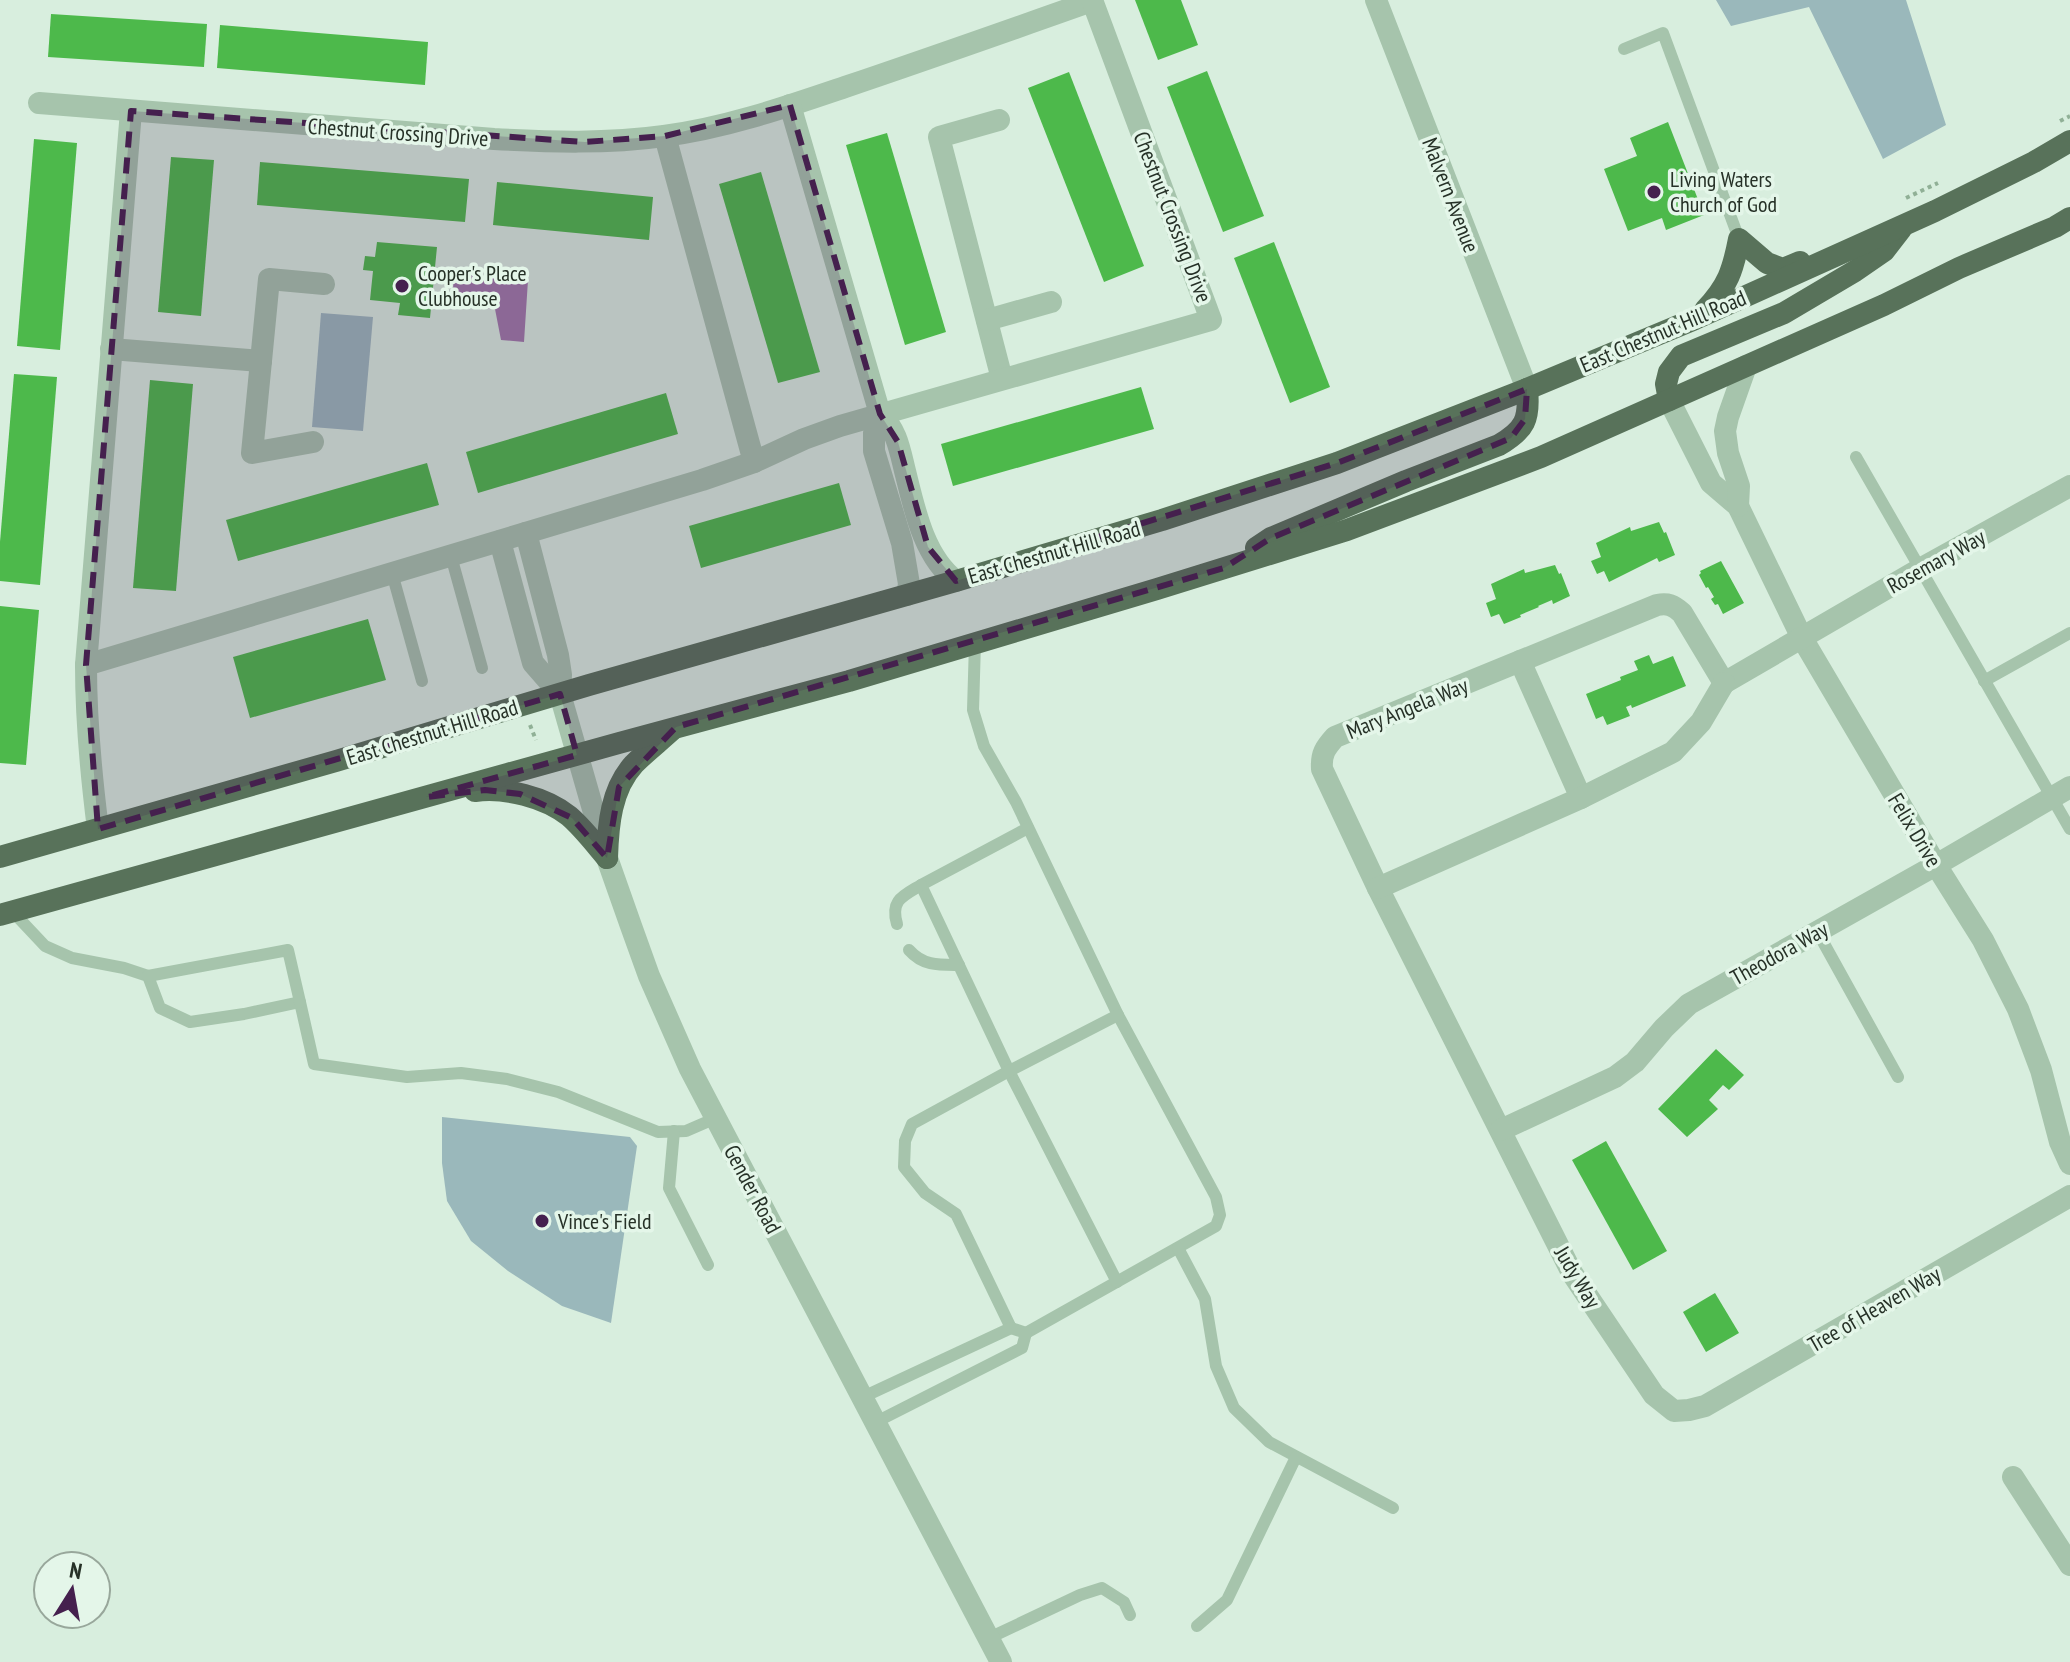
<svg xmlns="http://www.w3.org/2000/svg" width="2070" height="1662" font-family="'PT Sans Narrow',sans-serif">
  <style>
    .green { fill: #9ab8bb }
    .water { fill: #9e7ba8 }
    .building { fill: #4db94b }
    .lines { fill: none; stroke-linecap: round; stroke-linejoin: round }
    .path { stroke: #90b096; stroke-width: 4; stroke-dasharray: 4 4; stroke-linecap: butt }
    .service { stroke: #a6c4ac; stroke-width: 12 }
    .minor { stroke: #a6c4ac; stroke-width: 22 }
    .primary { stroke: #58725a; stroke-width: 22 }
    .marked { fill: #45204e; fill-opacity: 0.2; stroke: #45204e; stroke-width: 6; stroke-dasharray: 16 10; stroke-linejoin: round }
    .poi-dot { fill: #45204e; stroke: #e4f6e9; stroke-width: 3 }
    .labels { text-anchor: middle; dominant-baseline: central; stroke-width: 7; stroke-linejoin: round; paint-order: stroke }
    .street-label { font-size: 22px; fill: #263127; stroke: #e4f6e9 }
    .poi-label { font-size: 22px; fill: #263127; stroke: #e4f6e9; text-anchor: start }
  </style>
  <rect width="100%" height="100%" fill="#d8eede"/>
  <g class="green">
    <path d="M1716,0H1906L1946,125L1883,159L1809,7L1731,26Z"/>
    <path d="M321,313L373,317L363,431L312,427Z"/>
    <path d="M442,1117L630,1137L637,1146L611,1323L562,1306L508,1271L471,1241L447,1201L442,1163Z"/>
  </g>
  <path class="water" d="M454,274L528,280L524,342L501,340L495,309L452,306Z"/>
  <g class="building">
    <path d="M1135,0H1181L1198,45L1158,60Z"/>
    <path d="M51,14L207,24L204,67L48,57Z"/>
    <path d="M220,25L428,42L425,85L217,68Z"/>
    <path d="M1207,71L1264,216L1223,232L1167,87Z"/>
    <path d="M1069,72L1144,266L1104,282L1028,88Z"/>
    <path d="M1668,122L1704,215L1666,230L1662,218L1628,231L1604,169L1637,156L1630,138Z"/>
    <path d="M887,133L946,332L905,345L846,145Z"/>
    <path d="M34,139L77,143L60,350L17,346Z"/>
    <path d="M171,157L214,160L201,316L158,312Z"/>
    <path d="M260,162L469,179L465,222L257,205Z"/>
    <path d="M761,172L820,372L778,383L719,184Z"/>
    <path d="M497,182L653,197L649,240L493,225Z"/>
    <path d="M377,242L437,247L430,318L398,315L400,303L370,300L373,271L363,270L365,256L375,257Z"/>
    <path d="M1274,242L1330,387L1290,403L1234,258Z"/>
    <path d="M14,374L57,377L40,585L0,581V542Z"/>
    <path d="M150,380L193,384L176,591L133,588Z"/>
    <path d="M1141,387L1154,429L953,486L941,444Z"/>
    <path d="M666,393L678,434L478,493L466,452Z"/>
    <path d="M427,463L439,505L238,561L226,520Z"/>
    <path d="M839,483L851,525L701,568L689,526Z"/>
    <path d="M1659,522L1664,533L1666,532L1675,555L1659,562L1657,558L1609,582L1604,571L1597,574L1591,561L1601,557L1596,543L1630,527L1631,531Z"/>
    <path d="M1721,561L1744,603L1723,614L1718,604L1715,605L1711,599L1714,597L1708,587L1706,588L1699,575L1701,573L1700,571Z"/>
    <path d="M1555,565L1559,574L1561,573L1570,596L1553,604L1552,600L1538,606L1539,607L1520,615L1521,617L1504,624L1499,614L1491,617L1486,603L1496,599L1491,584L1524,569L1525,573Z"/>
    <path d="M0,606L39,610L26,765L0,763Z"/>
    <path d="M368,619L386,680L250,718L233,657Z"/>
    <path d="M1649,655L1653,664L1673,656L1686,686L1632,708L1631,705L1626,707L1630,716L1607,725L1603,716L1596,719L1586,694L1621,680L1620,677L1638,670L1634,661Z"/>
    <path d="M1716,1049L1744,1075L1729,1090L1723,1085L1709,1100L1718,1109L1687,1137L1658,1109Z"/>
    <path d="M1606,1141L1667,1251L1633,1270L1572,1160Z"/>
    <path d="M1715,1293L1739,1333L1706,1352L1683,1312Z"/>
  </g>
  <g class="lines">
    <g class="path">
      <path d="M2060,121L2070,116"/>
      <path d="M1906,198L1938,183"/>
      <path d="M530,725L536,740"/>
    </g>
    <g class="service">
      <path d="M1624,49L1663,33L1739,239"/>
      <path d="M1856,457L2070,829"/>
      <path d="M451,556L482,668"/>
      <path d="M392,573L422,681"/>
      <path d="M975,643L973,710L984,746L1016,802L1118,1015L1216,1197L1220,1215L1216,1226L1026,1333"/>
      <path d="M1984,681L2070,633"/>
      <path d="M1028,828L921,885L1009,1071L1117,1282"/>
      <path d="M13,912L45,946L72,958L124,968L148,976L160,1008L190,1022L244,1014L300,1002L314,1064L407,1077L461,1073L507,1079L558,1092L658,1132L686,1131L716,1118"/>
      <path d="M897,924C890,900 903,896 921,885"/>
      <path d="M1817,931L1898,1077"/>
      <path d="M909,950C923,966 939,965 959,965"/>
      <path d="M148,976L288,950L300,1002"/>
      <path d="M674,1131L669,1188L708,1265"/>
      <path d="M1178,1248L1205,1299L1216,1366L1234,1408L1269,1442L1393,1508"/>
      <path d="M1011,1328L956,1214L925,1193L904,1167L905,1141L912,1124L1009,1071L1118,1015"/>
      <path d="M863,1397L1011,1328L1026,1333L1022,1348L876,1422"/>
      <path d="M1197,1626L1227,1600L1296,1457"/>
      <path d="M989,1638L1080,1595L1102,1588L1124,1602L1130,1615"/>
    </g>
    <g class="minor">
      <path d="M1376,0L1527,389"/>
      <path d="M39,103L494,139C550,142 607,144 664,136C726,128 786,107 845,87C928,59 1010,30 1092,1"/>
      <path d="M790,105L880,414C898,431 900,452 906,475C915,512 925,558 956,581"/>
      <path d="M999,120L939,137L1002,379"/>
      <path d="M665,136L754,462"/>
      <path d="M987,320L1051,302"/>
      <path d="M111,349L261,361"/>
      <path d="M1669,400L1711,483L1738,506L1802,638L1936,865L1983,940L2018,1009L2041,1070L2060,1142L2070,1164"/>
      <path d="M880,414L874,433V451L902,543L909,584L907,595"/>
      <path d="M313,442L252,453L269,279L324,284"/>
      <path d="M1738,506L1739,486L1728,453L1725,431L1728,417L1746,366"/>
      <path d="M526,533L558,655L561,675L560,694L607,858L631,926L649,976L690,1069L1001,1662"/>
      <path d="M500,541L533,663L560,694"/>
      <path d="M1520,661L1581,798"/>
      <path d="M86,665L702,480L754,462L804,439L840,426L1211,320L1092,0"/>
      <path d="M1724,683L1682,613C1673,605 1668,603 1657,605L1335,737C1325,748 1321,754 1322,769L1378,888L1572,1273L1654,1395L1674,1411L1689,1410L1705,1406L2070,1196"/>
      <path d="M1724,683L1920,569L2070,486"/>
      <path d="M98,829C91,774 86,720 86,665L131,111"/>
      <path d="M1378,888L1581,798L1673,752L1701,722L1724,683"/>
      <path d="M1501,1130L1615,1077L1635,1062L1664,1028L1689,1004L1936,865L2070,787"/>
      <path d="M2013,1477L2070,1565"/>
    </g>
    <g class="primary">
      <path d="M1705,310C1728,286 1733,270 1739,239L1767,263L1783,269L1800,262"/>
      <path d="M1669,400L1666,384L1669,372L1681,356L1784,313L1855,271L1884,251L1901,229"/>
      <path d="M1256,548L1271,538L1406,481L1499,445C1525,430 1530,419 1527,389"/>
      <path d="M475,791C505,787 545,797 569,816C583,828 595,844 607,858"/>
      <path d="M0,857L336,761L589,685L956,581L1162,520L1337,463L1527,389L1695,319L1935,211L2034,162L2070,141"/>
      <path d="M607,858C608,825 611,789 634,764C646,752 660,741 672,730"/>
      <path d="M0,915L619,743L849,681L1157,589L1347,530L1541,457L1884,305L1959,268L2055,227L2070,218"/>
    </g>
  </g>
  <path class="marked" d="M790,105L880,414L898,442L928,547L956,581L1337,463L1527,389L1525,419L1511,438L1271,538L1224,568L676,727L619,787L607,858L572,818L520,794L485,790L426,797L577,755L560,694L98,829L86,665L131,111L585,142L665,136Z"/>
  <g class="poi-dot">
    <circle cx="1654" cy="192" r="8"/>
    <circle cx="402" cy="286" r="8"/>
    <circle cx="542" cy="1221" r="8"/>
  </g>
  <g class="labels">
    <g class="street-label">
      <text transform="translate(398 132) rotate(4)">Chestnut Crossing Drive</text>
      <text transform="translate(1451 195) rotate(69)">Malvern Avenue</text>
      <text transform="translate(1173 217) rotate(69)">Chestnut Crossing Drive</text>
      <text transform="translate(1663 331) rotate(-23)">East Chestnut Hill Road</text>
      <text transform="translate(1054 552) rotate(-16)">East Chestnut Hill Road</text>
      <text transform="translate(1936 561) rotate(-29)">Rosemary Way</text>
      <text transform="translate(1407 708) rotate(-22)">Mary Angela Way</text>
      <text transform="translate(432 732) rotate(-17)">East Chestnut Hill Road</text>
      <text transform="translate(1915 830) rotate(59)">Felix Drive</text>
      <text transform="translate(1779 953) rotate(-29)">Theodora Way</text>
      <text transform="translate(753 1189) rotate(62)">Gender Road</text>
      <text transform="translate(1578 1277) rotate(59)">Judy Way</text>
      <text transform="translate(1874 1309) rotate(-30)">Tree of Heaven Way</text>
    </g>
    <g class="poi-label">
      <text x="1670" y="179">Living Waters<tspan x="1670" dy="25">Church of God</tspan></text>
      <text x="418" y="273">Cooper's Place<tspan x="418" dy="25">Clubhouse</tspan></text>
      <text x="558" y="1221">Vince's Field</text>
    </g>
  </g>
  <g transform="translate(72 1590) rotate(11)"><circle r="38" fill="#e4f6e9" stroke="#98a79b" stroke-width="2"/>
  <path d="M0-6L14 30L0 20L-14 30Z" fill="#45204e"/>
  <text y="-12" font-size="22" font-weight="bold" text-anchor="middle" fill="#263127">N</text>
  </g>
</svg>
